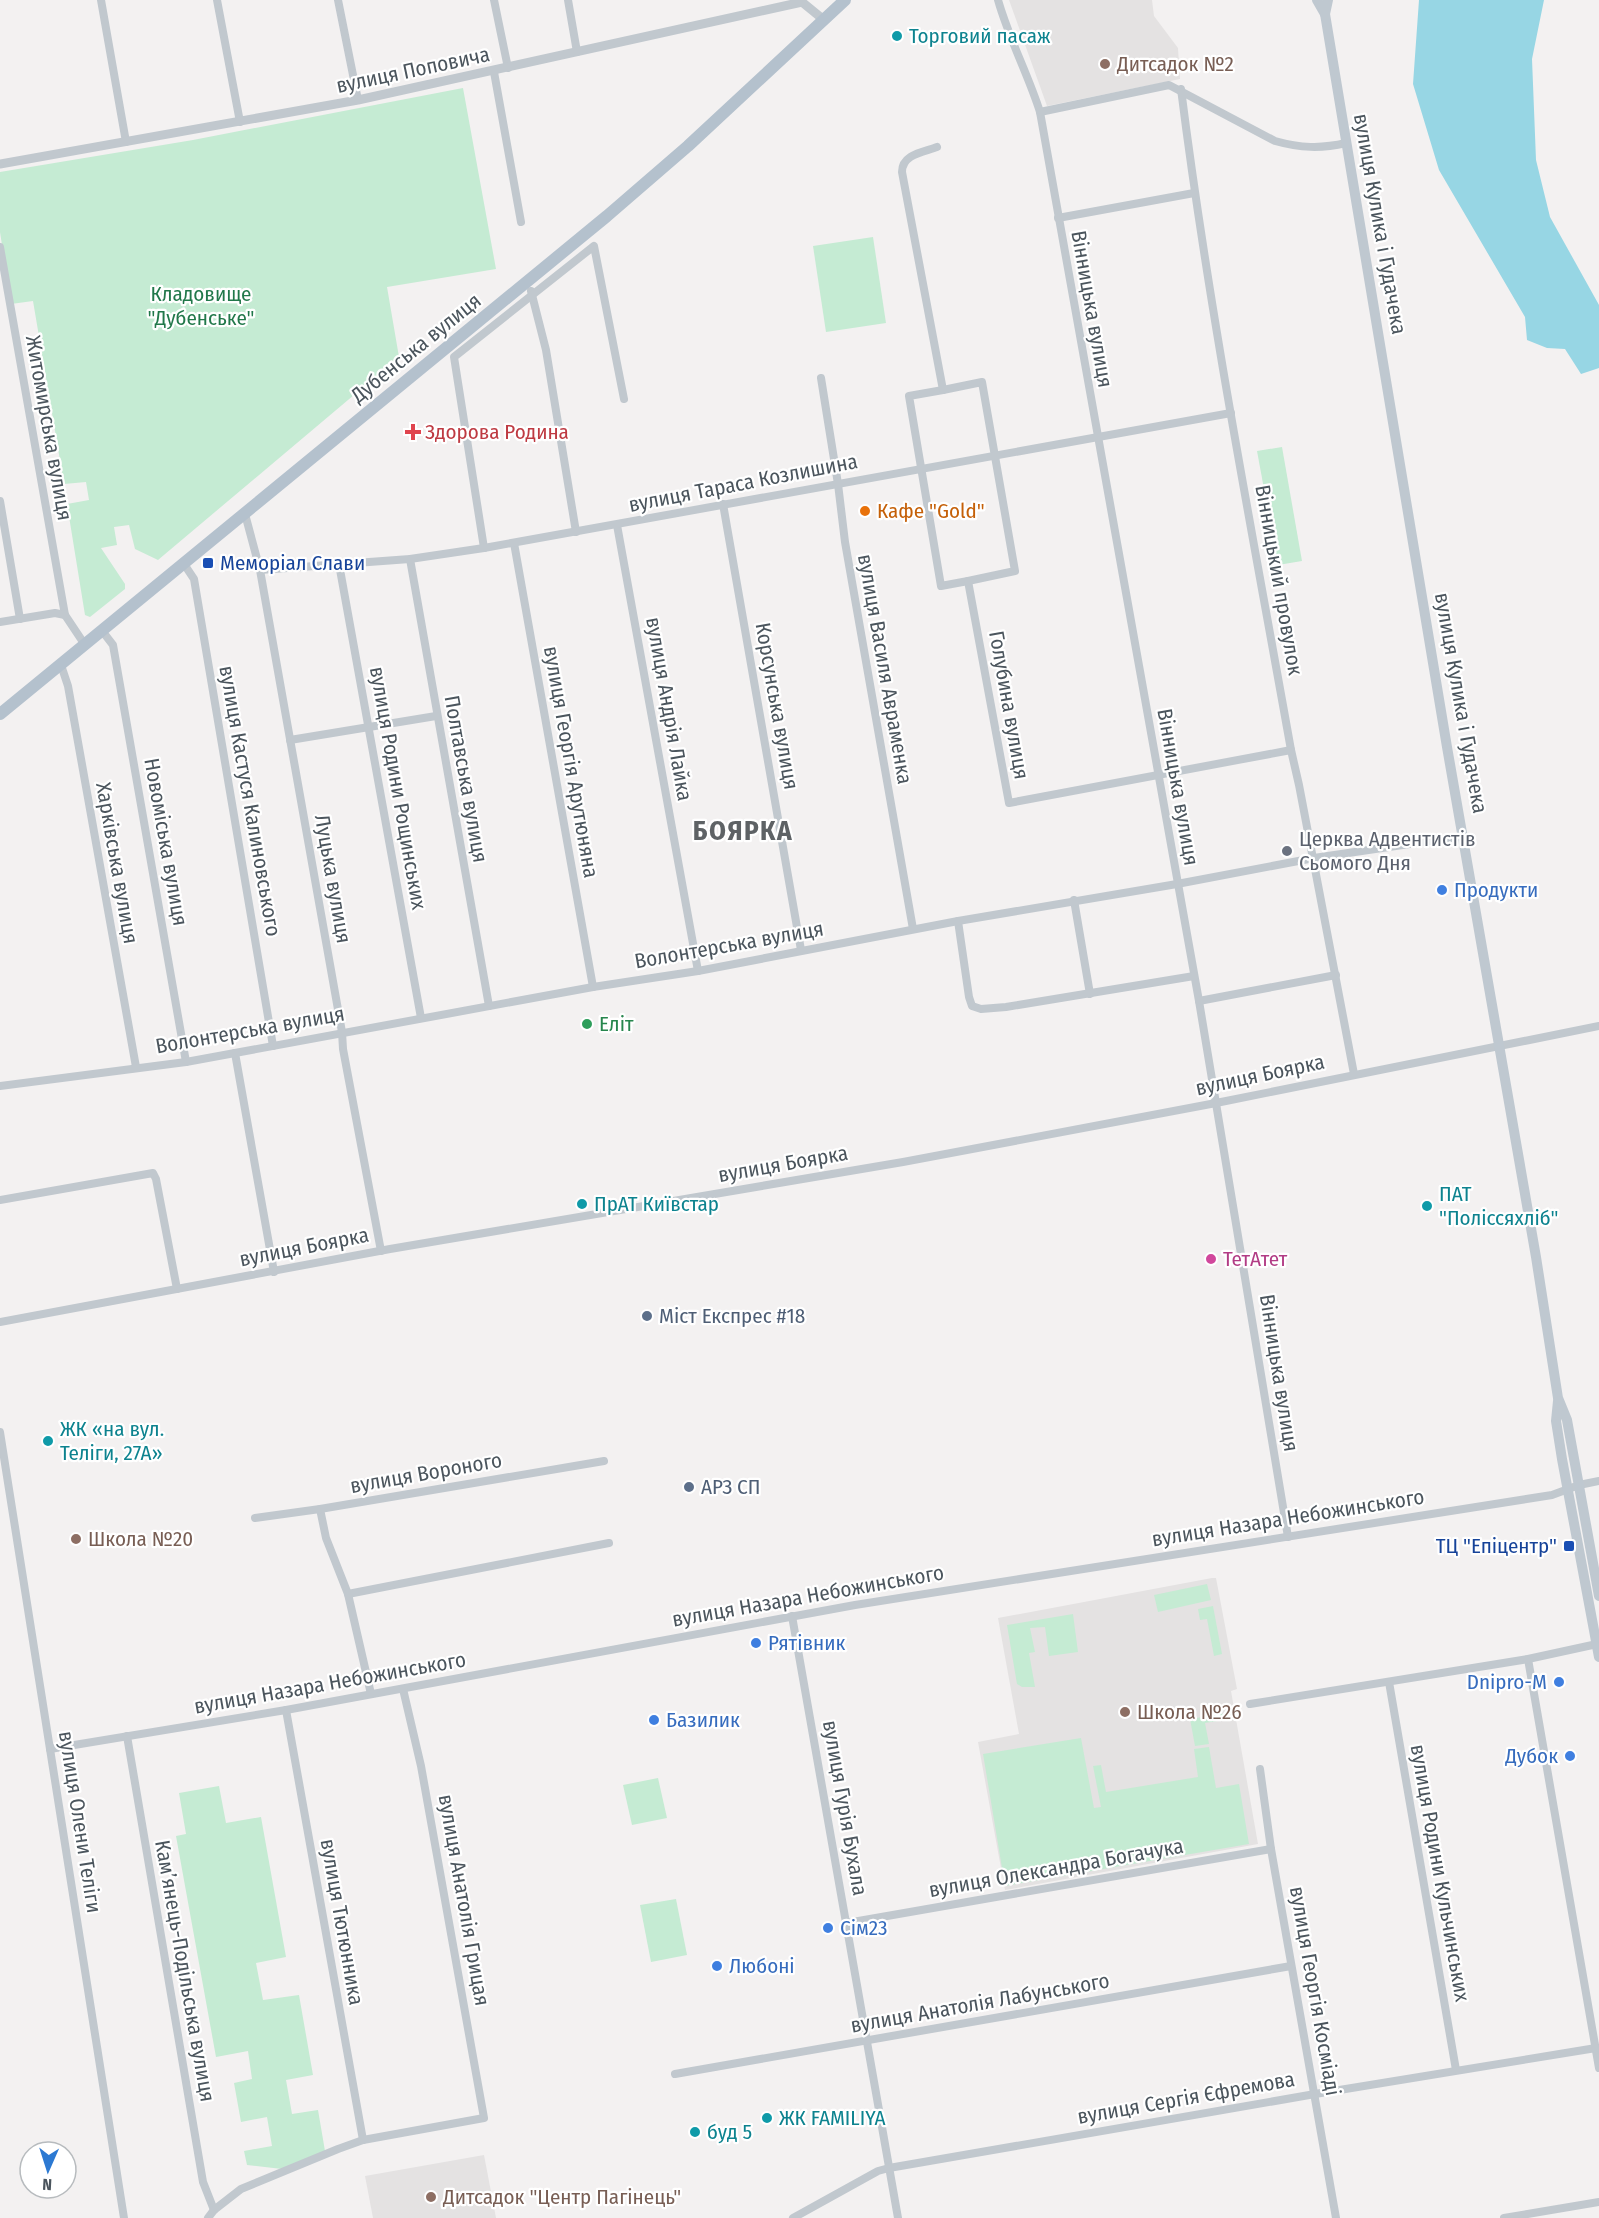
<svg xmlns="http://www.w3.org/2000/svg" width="1599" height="2218" font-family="'Fira Sans Condensed',sans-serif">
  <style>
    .education { fill: #e4e2e2 }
    .green { fill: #c5ebd3 }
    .water { fill: #97d6e4 }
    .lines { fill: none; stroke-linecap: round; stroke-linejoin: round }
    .minor { stroke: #c1c8ce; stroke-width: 8 }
    .tertiary { stroke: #c1c8ce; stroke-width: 9 }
    .secondary { stroke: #bfc8d0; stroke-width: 10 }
    .primary { stroke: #b4c1cd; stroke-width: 12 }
    .culture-dot { fill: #0f9aa8; stroke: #fff; stroke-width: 2 }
    .education-dot { fill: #8d6e63; stroke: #fff; stroke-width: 2 }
    .health-dot { fill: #e0444e; stroke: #fff; stroke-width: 2 }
    .food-dot { fill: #e8710a; stroke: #fff; stroke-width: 2 }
    .transit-dot { fill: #1a4fb4; stroke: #fff; stroke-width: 2 }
    .worship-dot { fill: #6b7280; stroke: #fff; stroke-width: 2 }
    .shop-dot { fill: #3f7fe0; stroke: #fff; stroke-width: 2 }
    .leisure-dot { fill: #2e9e5b; stroke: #fff; stroke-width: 2 }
    .hotel-dot { fill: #d1479c; stroke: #fff; stroke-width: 2 }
    .service-dot { fill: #5c6f8a; stroke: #fff; stroke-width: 2 }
    .labels { text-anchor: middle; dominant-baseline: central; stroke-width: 4.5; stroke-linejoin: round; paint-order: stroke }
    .culture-label { font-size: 21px; fill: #0d838f; stroke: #fff; text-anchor: start }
    .education-label { font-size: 21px; fill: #785e54; stroke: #fff; text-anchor: start }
    .street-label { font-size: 21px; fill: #4b555d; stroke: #fff }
    .park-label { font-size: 21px; fill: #21784a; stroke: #fff }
    .health-label { font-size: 21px; fill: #be3a42; stroke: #fff; text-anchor: start }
    .food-label { font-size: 21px; fill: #c56008; stroke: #fff; text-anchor: start }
    .transit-label { font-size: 21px; fill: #164399; stroke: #fff; text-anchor: start }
    .worship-label { font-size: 21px; fill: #5b616d; stroke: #fff; text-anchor: start }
    .shop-label { font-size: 21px; fill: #366cbe; stroke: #fff; text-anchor: start }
    .leisure-label { font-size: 21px; fill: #27864d; stroke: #fff; text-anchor: start }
    .hotel-label { font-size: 21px; fill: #b23c85; stroke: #fff; text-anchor: start }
    .service-label { font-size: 21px; fill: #4e5e75; stroke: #fff; text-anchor: start }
    .district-label { font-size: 27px; font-weight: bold; letter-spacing: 1.5px; fill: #5e6265; stroke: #fff }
  </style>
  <rect width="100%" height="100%" fill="#f3f1f1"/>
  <g class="education">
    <path d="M1009,0H1152L1154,16L1178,48L1180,79L1047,106Z"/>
    <path d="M1212,1578H1216L1237,1689L1231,1691L1258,1844L1005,1890L978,1742L1019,1734L998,1618Z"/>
    <path d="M484,2155L496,2218H373L365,2176Z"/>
  </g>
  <g class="green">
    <path d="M463,88L496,269L387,287L399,357L158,560L135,549L129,525L114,527L117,545L101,548L125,584V589L90,617L85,615L67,504L89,500L86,482L64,484L33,301L11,304L0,232V172L193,140Z"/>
    <path d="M873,237L886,323L826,332L813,246Z"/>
    <path d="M1282,447L1302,561L1278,565L1257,451Z"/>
    <path d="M1207,1584L1211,1600L1158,1612L1154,1595Z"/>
    <path d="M1213,1606L1222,1654L1214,1656L1207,1619L1200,1620L1198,1609Z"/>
    <path d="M1073,1614L1078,1652L1049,1656L1045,1627L1030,1628L1035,1652L1029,1653L1035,1687H1022L1017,1684L1007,1625Z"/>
    <path d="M1228,1713L1229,1719L1205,1723L1209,1744L1195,1746L1190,1719Z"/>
    <path d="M1081,1738L1094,1808L1101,1807L1093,1766L1101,1765L1106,1792L1198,1777L1194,1749L1209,1747L1216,1788L1239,1784L1249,1844L1005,1886L983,1754Z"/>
    <path d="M658,1778L667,1818L632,1825L623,1785Z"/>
    <path d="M219,1786L226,1823L261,1817L286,1957L256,1963L263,2000L299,1995L313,2075L286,2080L292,2114L318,2110L325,2151L282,2169L247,2165L244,2151L272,2146L267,2117L241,2122L234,2083L252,2079L248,2051L216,2057L176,1836L186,1834L179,1793Z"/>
    <path d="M676,1899L687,1955L651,1962L640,1905Z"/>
  </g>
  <path class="water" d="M1419,0H1544L1532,59L1536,160L1550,217L1599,305V368L1581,374L1565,349L1547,348L1527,340L1525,317L1439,170L1413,84Z"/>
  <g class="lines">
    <g class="minor">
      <path d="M101,0L126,142"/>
      <path d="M217,0L240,122"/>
      <path d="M338,0L358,100"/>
      <path d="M494,0L508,68"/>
      <path d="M568,0L577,52"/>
      <path d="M998,0C1009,39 1028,74 1040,112L1199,1001L1288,1537"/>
      <path d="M494,72L521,222"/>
      <path d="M1181,89C1209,311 1252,531 1291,750L1299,785L1354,1074"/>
      <path d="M1040,112L1169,85L1275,141C1300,148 1321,149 1346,143"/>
      <path d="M937,147C924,152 902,154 902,172L943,390L909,396L941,586L968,581L1009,803L1291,750"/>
      <path d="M1058,218L1194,193"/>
      <path d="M0,247L65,615"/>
      <path d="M531,291L546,350L576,532"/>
      <path d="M821,378L838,484L845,542L913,929"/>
      <path d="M943,390L982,382L1015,571L968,581"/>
      <path d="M0,501L20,619"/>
      <path d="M723,504L801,950"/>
      <path d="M245,514L260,570L342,1032L343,1049L381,1251"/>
      <path d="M617,525L698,971"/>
      <path d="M514,543L593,987"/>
      <path d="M484,548L454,357L594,246L624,399"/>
      <path d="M410,559L489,1006"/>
      <path d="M184,564L194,579L273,1046"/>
      <path d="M339,564L421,1018"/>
      <path d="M260,570L410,559L484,548L1231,413"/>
      <path d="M0,622L55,613L65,615L85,645"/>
      <path d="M103,632L113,645L186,1062"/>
      <path d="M61,665L68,686L136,1067"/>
      <path d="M290,740L436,716"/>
      <path d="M1074,900L1090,994"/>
      <path d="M958,921L969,997L972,1006L981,1009L1006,1007L1194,976"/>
      <path d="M1199,1001L1336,975"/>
      <path d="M235,1053L274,1272"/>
      <path d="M0,1086L186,1062L593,987L698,971L958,921L1177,884L1314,858L1464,836"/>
      <path d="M0,1200L153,1173L156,1179L177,1289"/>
      <path d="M0,1322L390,1249L903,1162L1216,1103L1599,1026"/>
      <path d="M0,1432L124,2218"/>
      <path d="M320,1509L326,1538L348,1594L371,1694"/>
      <path d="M255,1518L320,1509L604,1461"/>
      <path d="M348,1594L609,1543"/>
      <path d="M792,1616L898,2218"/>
      <path d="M1528,1659L1599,2068"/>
      <path d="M1389,1682L1456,2070"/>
      <path d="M1250,1704L1528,1659L1597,1644"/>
      <path d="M286,1710L363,2140"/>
      <path d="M127,1736L203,2182L214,2210"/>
      <path d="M50,1749L286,1710L855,1605L1552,1495L1579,1485L1599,1481"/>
      <path d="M1260,1769L1271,1849L1336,2218"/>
      <path d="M847,1923L1271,1849"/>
      <path d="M675,2074L1291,1966"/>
      <path d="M208,2218L214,2210L241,2189L338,2149L363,2140L484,2118L421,1766L403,1689"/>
      <path d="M793,2218L878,2171L889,2168L1315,2094L1596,2048"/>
      <path d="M1504,2218L1599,2202"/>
    </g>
    <path class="tertiary" d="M0,164L358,100L802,2L824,20"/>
    <g class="secondary">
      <path d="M1317,0L1325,14"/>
      <path d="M1328,0L1325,14L1447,747L1536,1257L1558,1398L1567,1420L1599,1596"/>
      <path d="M1558,1401L1556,1421L1562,1459L1599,1657"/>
    </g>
    <path class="primary" d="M0,714L607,216L688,146L845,0"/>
  </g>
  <g class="culture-dot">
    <circle cx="897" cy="36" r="6"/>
    <circle cx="582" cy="1204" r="6"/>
    <circle cx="1427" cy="1206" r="6"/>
    <circle cx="48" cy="1441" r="6"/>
    <circle cx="767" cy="2118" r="6"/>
    <circle cx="695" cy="2132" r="6"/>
  </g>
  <g class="education-dot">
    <circle cx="1105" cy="64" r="6"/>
    <circle cx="76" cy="1539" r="6"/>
    <circle cx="1125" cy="1712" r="6"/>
    <circle cx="431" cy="2197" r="6"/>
  </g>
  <path class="health-dot" d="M410 423h6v6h6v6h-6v6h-6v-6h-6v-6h6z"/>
  <circle class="food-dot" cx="865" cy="511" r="6"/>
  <g class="transit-dot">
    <rect x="202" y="557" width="12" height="12" rx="3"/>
    <rect x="1563" y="1540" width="12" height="12" rx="3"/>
  </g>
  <circle class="worship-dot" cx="1287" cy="851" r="6"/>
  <g class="shop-dot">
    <circle cx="1442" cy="890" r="6"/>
    <circle cx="756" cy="1643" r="6"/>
    <circle cx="1559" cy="1682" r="6"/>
    <circle cx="654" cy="1720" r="6"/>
    <circle cx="1570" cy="1756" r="6"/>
    <circle cx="828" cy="1928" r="6"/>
    <circle cx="717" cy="1966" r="6"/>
  </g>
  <circle class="leisure-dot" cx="587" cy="1024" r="6"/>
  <circle class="hotel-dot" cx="1211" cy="1259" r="6"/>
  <g class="service-dot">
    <circle cx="647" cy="1316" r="6"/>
    <circle cx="689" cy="1487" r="6"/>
  </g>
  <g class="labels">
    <g class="culture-label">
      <text x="909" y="36">Торговий пасаж</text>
      <text x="1439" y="1194">ПАТ<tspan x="1439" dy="24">"Поліссяхліб"</tspan></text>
      <text x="594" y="1204">ПрАТ Київстар</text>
      <text x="60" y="1429">ЖК «на вул.<tspan x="60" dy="24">Теліги, 27А»</tspan></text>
      <text x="779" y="2118">ЖК FAMILIYA</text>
      <text x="707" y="2132">буд 5</text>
    </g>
    <g class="education-label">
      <text x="1117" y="64">Дитсадок №2</text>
      <text x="88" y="1539">Школа №20</text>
      <text x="1137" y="1712">Школа №26</text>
      <text x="443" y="2197">Дитсадок "Центр Пагінець"</text>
    </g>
    <g class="street-label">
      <text transform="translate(413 70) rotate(-12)">вулиця Поповича</text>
      <text transform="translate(1380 224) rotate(80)">вулиця Кулика і Гудачека</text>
      <text transform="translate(1092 309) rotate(80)">Вінницька вулиця</text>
      <text transform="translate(416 348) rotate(-39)">Дубенська вулиця</text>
      <text transform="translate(49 428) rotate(80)">Житомирська вулиця</text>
      <text transform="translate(743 483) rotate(-11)">вулиця Тараса Козлишина</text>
      <text transform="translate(1279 580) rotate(80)">Вінницький провулок</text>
      <text transform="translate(885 669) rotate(80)">вулиця Василя Авраменка</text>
      <text transform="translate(1461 703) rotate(80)">вулиця Кулика і Гудачека</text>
      <text transform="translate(1009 705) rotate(80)">Голубина вулиця</text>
      <text transform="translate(777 706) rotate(80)">Корсунська вулиця</text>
      <text transform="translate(669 709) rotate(80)">вулиця Андрія Лайка</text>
      <text transform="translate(571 762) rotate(80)">вулиця Георгія Арутюняна</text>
      <text transform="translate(466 779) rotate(80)">Полтавська вулиця</text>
      <text transform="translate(1178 787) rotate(80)">Вінницька вулиця</text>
      <text transform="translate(398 788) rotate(80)">вулиця Родини Рощинських</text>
      <text transform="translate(250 801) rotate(80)">вулиця Кастуся Калиновського</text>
      <text transform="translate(166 842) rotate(80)">Новоміська вулиця</text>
      <text transform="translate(117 863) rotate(80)">Харківська вулиця</text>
      <text transform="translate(333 879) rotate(80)">Луцька вулиця</text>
      <text transform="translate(729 945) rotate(-10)">Волонтерська вулиця</text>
      <text transform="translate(250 1030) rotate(-10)">Волонтерська вулиця</text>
      <text transform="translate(1260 1075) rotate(-12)">вулиця Боярка</text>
      <text transform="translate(783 1164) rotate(-10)">вулиця Боярка</text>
      <text transform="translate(304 1247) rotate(-11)">вулиця Боярка</text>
      <text transform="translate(1279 1373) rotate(81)">Вінницька вулиця</text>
      <text transform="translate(426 1473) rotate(-10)">вулиця Вороного</text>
      <text transform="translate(1288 1518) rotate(-9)">вулиця Назара Небожинського</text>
      <text transform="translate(808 1596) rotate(-10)">вулиця Назара Небожинського</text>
      <text transform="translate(330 1683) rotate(-10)">вулиця Назара Небожинського</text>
      <text transform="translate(845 1808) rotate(80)">вулиця Гурія Бухала</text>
      <text transform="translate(80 1822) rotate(81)">вулиця Олени Теліги</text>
      <text transform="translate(1056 1868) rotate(-10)">вулиця Олександра Богачука</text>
      <text transform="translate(1440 1873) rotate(80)">вулиця Родини Кульчинських</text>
      <text transform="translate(464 1900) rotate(80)">вулиця Анатолія Грицая</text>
      <text transform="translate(342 1922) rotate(80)">вулиця Тютюнника</text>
      <text transform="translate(185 1971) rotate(80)">Камʼянець-Подільська вулиця</text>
      <text transform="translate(1315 1991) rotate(80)">вулиця Георгія Косміаді</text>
      <text transform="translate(980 2003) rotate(-10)">вулиця Анатолія Лабунського</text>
      <text transform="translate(1186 2098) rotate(-10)">вулиця Сергія Єфремова</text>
    </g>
    <g class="park-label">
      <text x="201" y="294">Кладовище<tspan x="201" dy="24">"Дубенське"</tspan></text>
    </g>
    <g class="health-label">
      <text x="425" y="432">Здорова Родина</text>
    </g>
    <g class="food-label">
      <text x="877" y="511">Кафе "Gold"</text>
    </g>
    <g class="transit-label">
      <text x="220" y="563">Меморіал Слави</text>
      <text x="1557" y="1546" text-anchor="end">ТЦ "Епіцентр"</text>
    </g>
    <g class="worship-label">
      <text x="1299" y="839">Церква Адвентистів<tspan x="1299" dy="24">Сьомого Дня</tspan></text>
    </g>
    <g class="shop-label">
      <text x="1454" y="890">Продукти</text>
      <text x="768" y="1643">Рятівник</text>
      <text x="1547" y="1682" text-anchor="end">Dnipro-M</text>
      <text x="666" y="1720">Базилик</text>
      <text x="1558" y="1756" text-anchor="end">Дубок</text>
      <text x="840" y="1928">Сім23</text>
      <text x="729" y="1966">Любоні</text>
    </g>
    <g class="leisure-label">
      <text x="599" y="1024">Еліт</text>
    </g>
    <g class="hotel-label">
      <text x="1223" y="1259">ТетАтет</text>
    </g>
    <g class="service-label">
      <text x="659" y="1316">Міст Експрес #18</text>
      <text x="701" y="1487">АРЗ СП</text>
    </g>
    <g class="district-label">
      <text x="743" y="831">БОЯРКА</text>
    </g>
  </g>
  <g transform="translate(48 2170) rotate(183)"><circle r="28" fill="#ffffff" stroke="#b7bbbe" stroke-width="1.5"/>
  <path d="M0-4.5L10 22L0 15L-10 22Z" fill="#2c79d2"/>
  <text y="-9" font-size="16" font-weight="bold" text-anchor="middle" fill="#4b555d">N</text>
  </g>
</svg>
